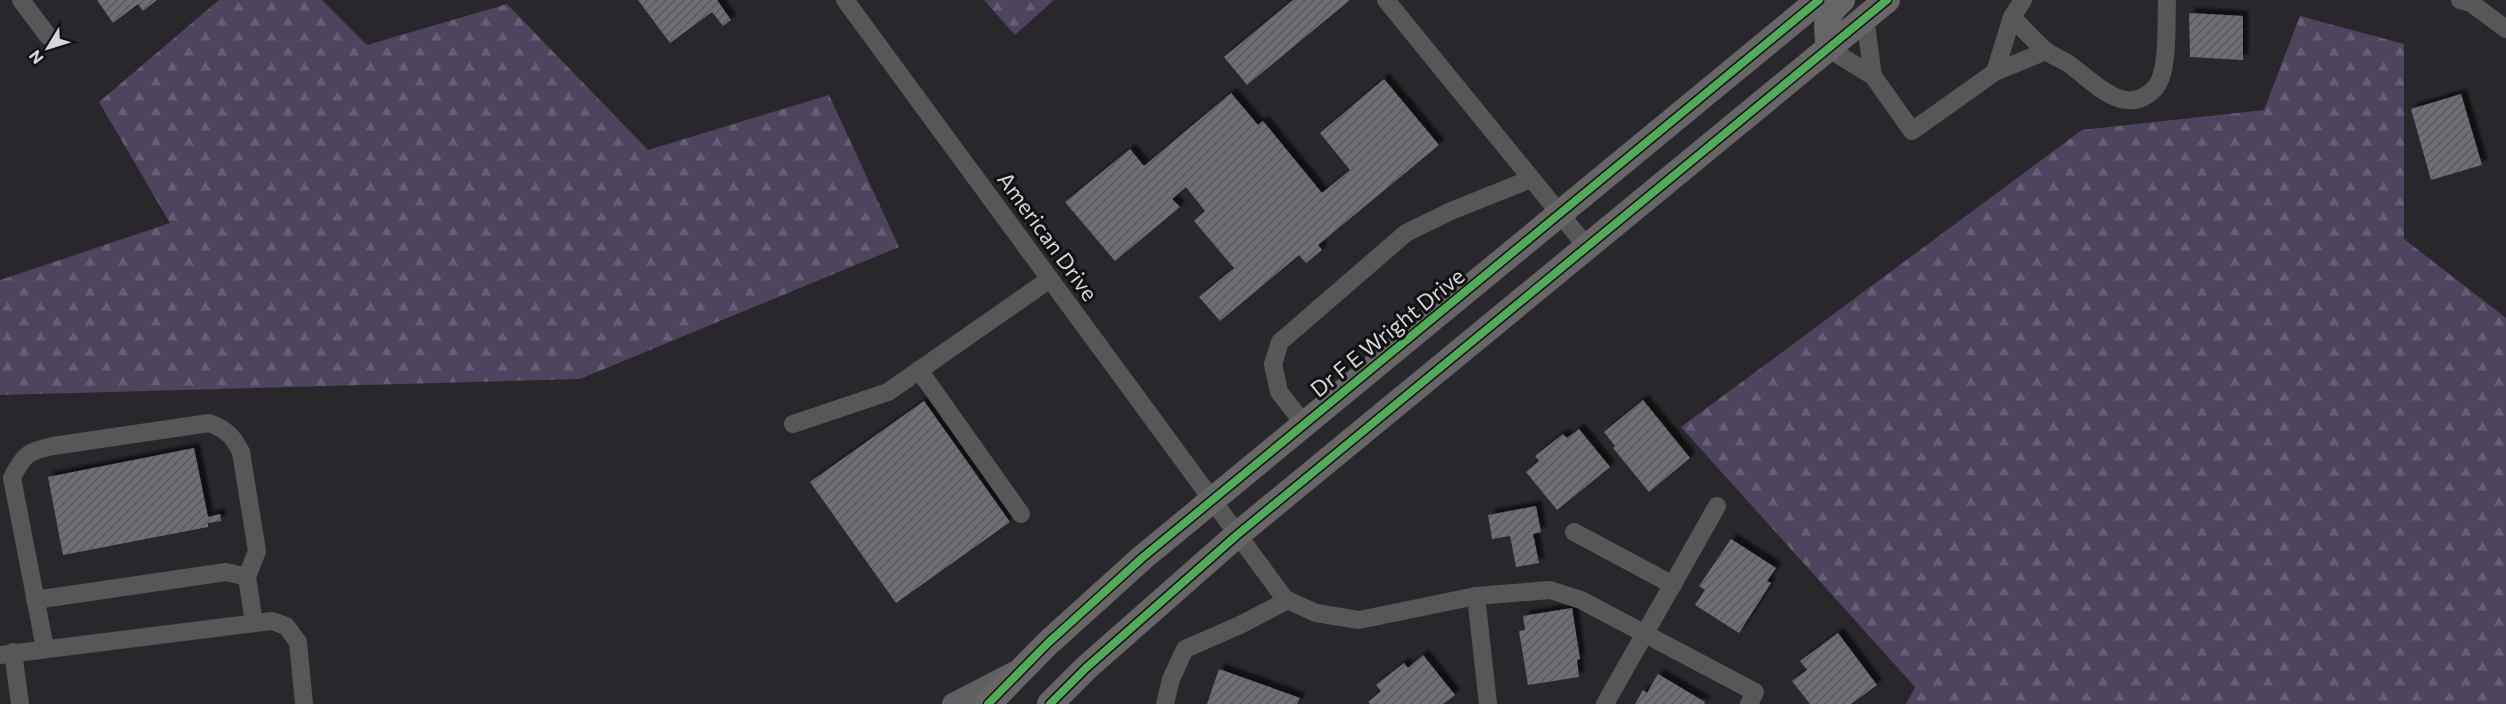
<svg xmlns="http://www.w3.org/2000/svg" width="2506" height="704" font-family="Commissioner,sans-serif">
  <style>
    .forest { fill: url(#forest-firs) }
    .building { fill: url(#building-hatch); filter: url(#shadow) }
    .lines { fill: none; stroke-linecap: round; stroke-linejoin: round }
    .minor { stroke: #575758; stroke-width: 18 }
    .major { stroke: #605f62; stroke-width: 22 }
    .highway { stroke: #666667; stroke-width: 26 }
    .cycleway-casing { stroke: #111012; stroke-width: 11 }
    .cycleway { stroke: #51ab58; stroke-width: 8 }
    .labels { text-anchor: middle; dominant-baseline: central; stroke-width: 6; stroke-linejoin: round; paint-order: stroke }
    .street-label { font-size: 22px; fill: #d8d6da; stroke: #111012 }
  </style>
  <defs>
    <pattern id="forest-firs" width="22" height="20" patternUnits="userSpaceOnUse" patternTransform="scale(1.5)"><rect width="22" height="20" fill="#4d445d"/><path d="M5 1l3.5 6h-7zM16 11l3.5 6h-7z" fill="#665e74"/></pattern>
    <pattern id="building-hatch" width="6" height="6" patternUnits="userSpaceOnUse" patternTransform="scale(1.5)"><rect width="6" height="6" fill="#706d75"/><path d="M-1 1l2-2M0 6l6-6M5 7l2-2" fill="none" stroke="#5b595e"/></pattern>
    <filter id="shadow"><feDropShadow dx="5.5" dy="-5.5" stdDeviation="1.5" flood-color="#0009"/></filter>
  </defs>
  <rect width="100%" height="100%" fill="#29272b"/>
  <g class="forest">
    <path d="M219,0H322L367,45L507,4L648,150L829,95L899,247L580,379L0,395V280L170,223L99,102Z"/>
    <path d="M984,0H1054L1015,35Z"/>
    <path d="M2300,16L2404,44V239L2506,318V704H1906L1915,687L1681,427L2082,130L2264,110Z"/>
  </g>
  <g class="building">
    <path d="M97,0H157L143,11L138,4L113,23Z"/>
    <path d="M638,0H717L731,20L723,26L712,12L670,43Z"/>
    <path d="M1293,0H1350L1247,85L1224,57Z"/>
    <path d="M2189,13L2243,16V60L2190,57Z"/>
    <path d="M1384,79L1439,145L1318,245L1322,250L1306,263L1299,255L1220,321L1199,297L1234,268L1194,221L1205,211L1186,187L1172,199L1180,207L1115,261L1065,202L1130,149L1144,166L1231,93L1258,125L1263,121L1322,193L1350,170L1320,133Z"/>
    <path d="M2461,94L2482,165L2431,180L2411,109Z"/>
    <path d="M1643,400L1690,458L1649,492L1613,448L1615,446L1604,432Z"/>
    <path d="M924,401L1010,522L896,603L810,482Z"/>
    <path d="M1579,429L1610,467L1557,510L1526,472L1539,461L1535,456L1563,434L1567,438Z"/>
    <path d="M194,448L208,517L220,514L221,521L208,523V527L63,555L48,477Z"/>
    <path d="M1536,506L1541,532L1533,534L1539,563L1516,567L1510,536L1492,539L1488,515Z"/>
    <path d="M1731,539L1776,568L1767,581L1771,583L1739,633L1695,605L1705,590L1699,586Z"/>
    <path d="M1572,608L1580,659L1577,660L1579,677L1528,685L1519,631L1525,630L1523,616Z"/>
    <path d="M1838,633L1877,685L1851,704H1810L1792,681L1807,670L1800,661Z"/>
    <path d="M1423,655L1455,695L1443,704H1370L1368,702L1381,691L1376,685L1404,663L1408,668Z"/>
    <path d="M1219,669L1300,698L1297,704H1207Z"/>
    <path d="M1658,674L1705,702L1704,704H1635L1643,690L1647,693Z"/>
  </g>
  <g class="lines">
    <g class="minor">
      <path d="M21,0L48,36"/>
      <path d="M845,0L1285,599L1316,613L1359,620L1476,596L1550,590L1581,600L1755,692L1749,704"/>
      <path d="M1386,0L1587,247"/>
      <path d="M2023,0L2012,17C2023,28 2033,40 2045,50C2052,56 2061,59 2069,64C2093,81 2126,121 2156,87C2169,70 2166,21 2167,0"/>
      <path d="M2460,0L2471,3L2506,29"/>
      <path d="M2012,17L1995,72L2046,51"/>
      <path d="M1865,18L1873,76"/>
      <path d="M1829,49L1873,76L1912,131L1995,72"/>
      <path d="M919,370L1021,514"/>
      <path d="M793,424L888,392L1050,279"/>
      <path d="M1304,424L1279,392L1273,364L1280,342L1406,233L1451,211L1531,179"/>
      <path d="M1574,532L1673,585"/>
      <path d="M1476,596L1488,704"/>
      <path d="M35,600L226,572L247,577"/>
      <path d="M45,648L12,478C23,455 28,451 53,446L209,423C226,429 233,436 241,452L257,551L247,577L254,623"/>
      <path d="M13,652L20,704"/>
      <path d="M0,655L272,621L286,626L298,642L304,704"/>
      <path d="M1165,704L1171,679L1185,649L1240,625L1288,600"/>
      <path d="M1605,704L1717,506"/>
    </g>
    <path class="major" d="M953,704L1013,673"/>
    <g class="highway">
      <path d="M1829,49C1827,26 1822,17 1842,0"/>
      <path d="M988,704L1048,643L1142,558L1819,0"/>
      <path d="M1050,704L1086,668L1237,535L1887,0"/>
    </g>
    <defs>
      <g id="cycleway">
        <path d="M988,704L1048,643L1142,558L1819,0"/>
        <path d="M1050,704L1086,668L1237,535L1887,0"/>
      </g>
    </defs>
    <use href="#cycleway" class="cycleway-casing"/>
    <use href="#cycleway" class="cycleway"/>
  </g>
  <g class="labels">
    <g class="street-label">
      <text transform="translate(1048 236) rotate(54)">American Drive</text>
      <text transform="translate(1387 332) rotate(-39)">Dr F E Wright Drive</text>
    </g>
  </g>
  <g transform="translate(48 48) rotate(232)" stroke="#111012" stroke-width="4.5" paint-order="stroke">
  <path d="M0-4.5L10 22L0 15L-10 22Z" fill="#d8d6da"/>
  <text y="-9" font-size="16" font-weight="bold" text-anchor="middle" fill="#d8d6da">N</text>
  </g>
</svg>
